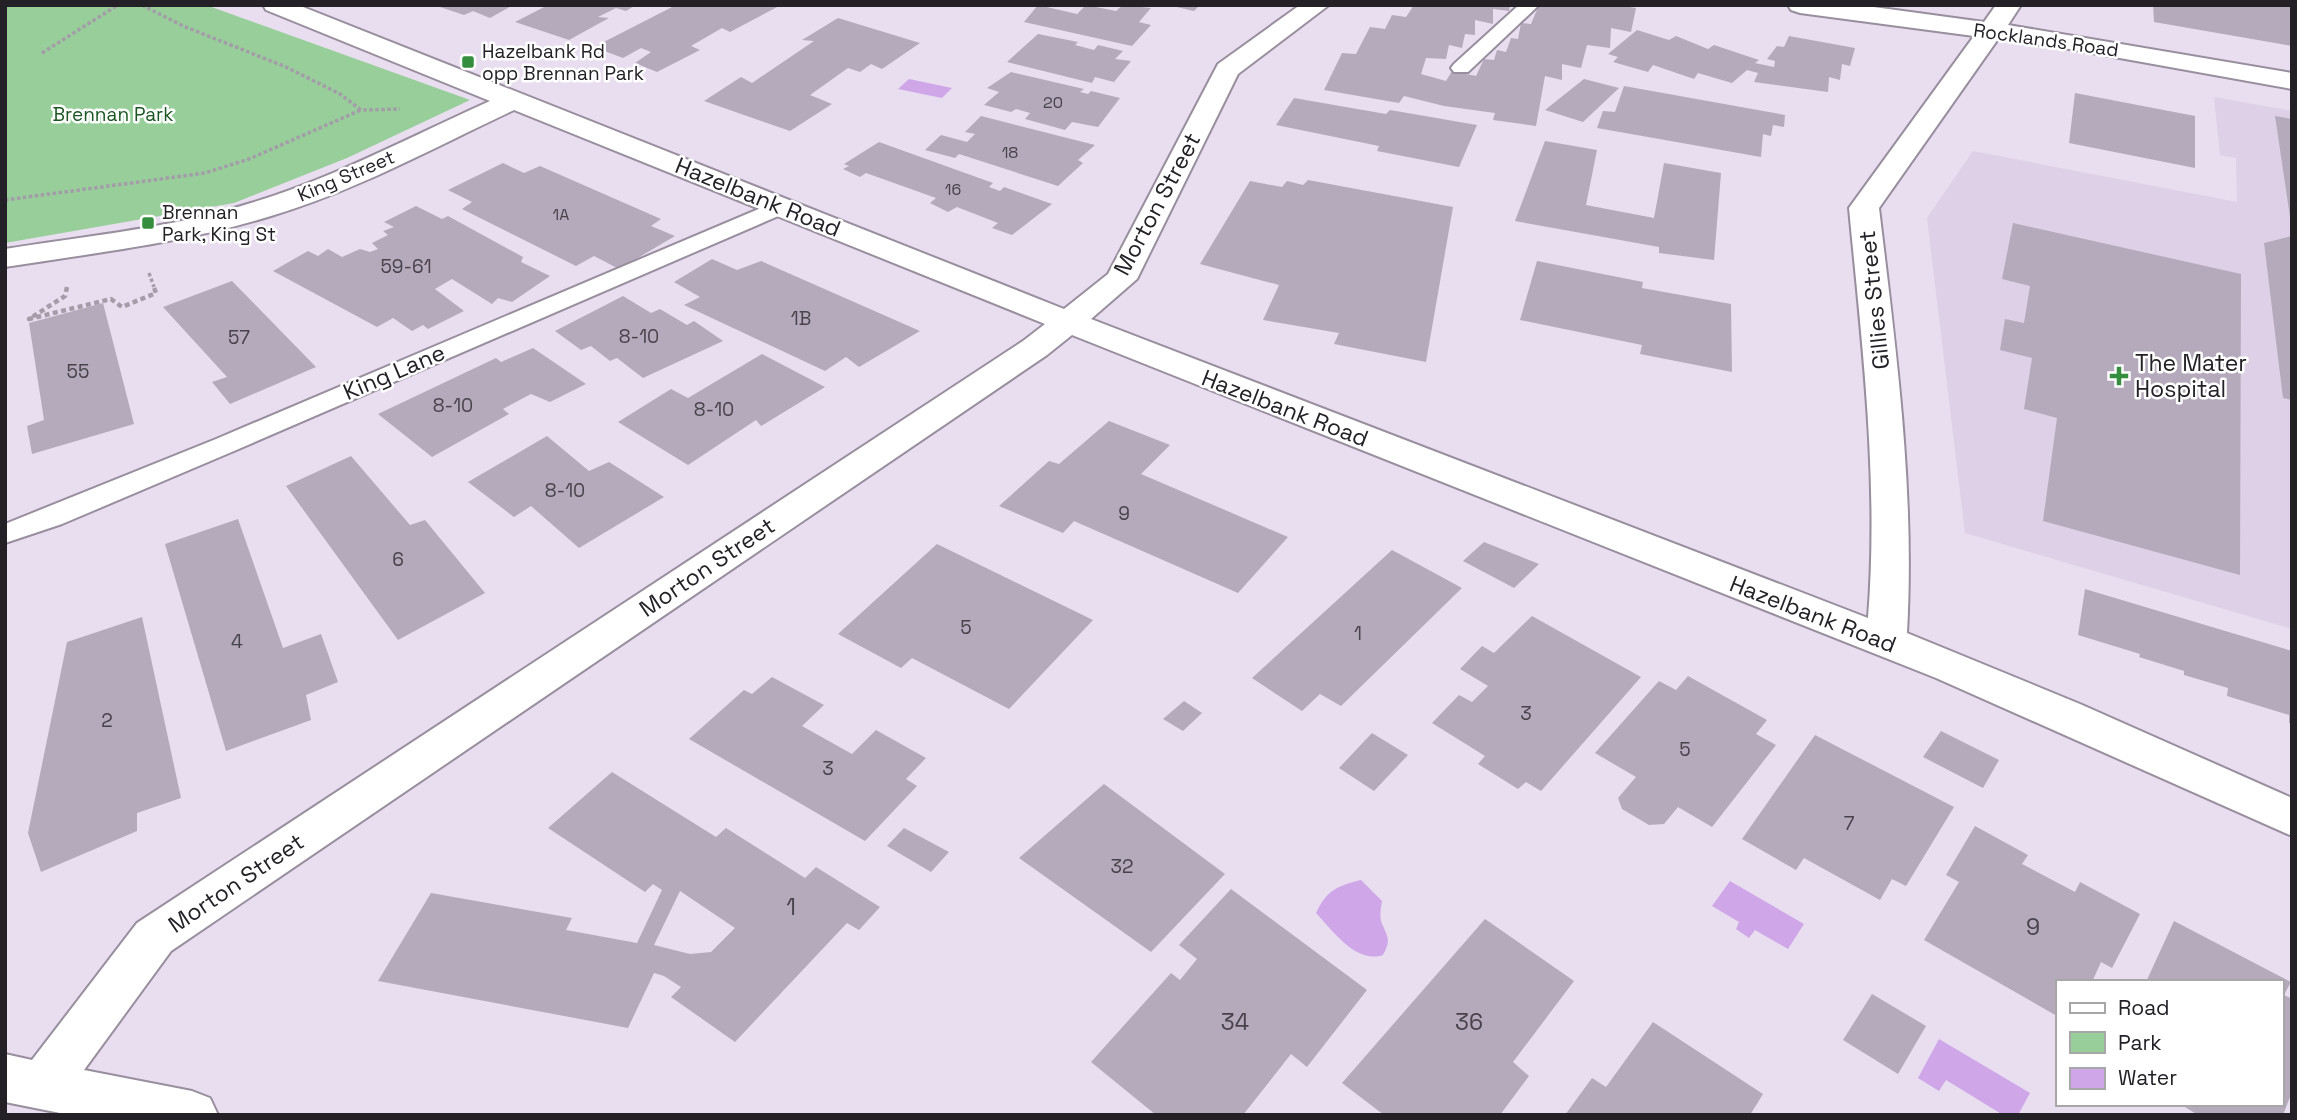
<svg xmlns="http://www.w3.org/2000/svg" width="2297" height="1120" font-family="'Space Grotesk',sans-serif">
  <style>
    .built { fill: #ded0e7 }
    .green { fill: #97ce99 }
    .water { fill: #cfa6e8 }
    .building { fill: #b4aabb; fill-rule: evenodd }
    .lines { fill: none; stroke-linecap: round; stroke-linejoin: round }
    .service-casing { stroke: #988e9e; stroke-width: 4 }
    .minor-casing { stroke: #988e9e; stroke-width: 4 }
    .path-far1 { stroke: #a49ca9; stroke-width: 3.5; stroke-dasharray: 3.5 2.5; stroke-linecap: butt }
    .path { stroke: #a49ca9; stroke-width: 4.5; stroke-dasharray: 5 3.5; stroke-linecap: butt }
    .service { fill: #fff; fill-rule: evenodd }
    .minor { fill: #fff; fill-rule: evenodd }
    .poi-dot { fill: #348e3e; stroke: #fff; stroke-width: 2.5 }
    .labels { text-anchor: middle; dominant-baseline: central; stroke-width: 5; stroke-linejoin: round; paint-order: stroke }
    .far-number-label { font-size: 16px; fill: #47424b }
    .far-street-label { font-size: 19px; fill: #232026; stroke: #fff }
    .far-poi-label { font-size: 19px; fill: #232026; stroke: #fff; text-anchor: start }
    .far-park-label { font-size: 19px; fill: #195621; stroke: #fff }
    .number-label { font-size: 19px; fill: #47424b }
    .street-label { font-size: 23px; fill: #232026; stroke: #fff }
    .poi-label { font-size: 23px; fill: #232026; stroke: #fff; text-anchor: start }
    .near-number-label { font-size: 23px; fill: #47424b }
  </style>
  <rect width="100%" height="100%" fill="#e8deef"/>
  <path class="built" d="M2214,97L2292,111V629L1965,533L1927,218L1973,151L2237,202L2236,158L2220,155Z"/>
  <path class="green" d="M5,5H206L470,100L347,158L234,203L5,243Z"/>
  <g class="water">
    <path d="M909,79L952,88L942,98L898,89Z"/>
    <path d="M1361,880L1382,901C1381,908 1379,917 1382,924C1388,937 1391,941 1383,955C1356,964 1333,931 1316,913C1327,890 1337,886 1361,880Z"/>
    <path d="M1730,881L1804,924L1788,949L1755,930L1749,938L1736,929L1739,922L1712,906Z"/>
    <path d="M1939,1039L2030,1093L2018,1115H2003L1946,1080L1939,1091L1918,1078Z"/>
  </g>
  <g class="building">
    <path d="M445,5H513L490,18L473,11L464,15L440,7Z"/>
    <path d="M548,5L561,6L636,5L626,11L616,8L598,17L609,18L569,40L515,22Z"/>
    <path d="M676,5H781L730,32L722,28L691,46L700,50L657,72L635,63L651,52L641,48L623,58L594,47Z"/>
    <path d="M1038,5L1077,14L1086,5L1116,11L1123,5L1151,8L1139,22L1151,25L1132,46L1024,22Z"/>
    <path d="M1168,5H1200L1194,11Z"/>
    <path d="M1414,5H1510L1509,11L1493,9V24L1475,20V35L1465,34L1462,48L1449,45L1446,59L1426,58L1421,74L1446,81L1452,71L1476,76L1484,59L1494,60L1497,50L1506,52L1511,38L1518,39L1521,23L1531,24L1539,5H1618L1636,8L1631,32L1611,28L1610,48L1587,45L1581,68L1562,64V80L1545,76L1536,126L1493,120L1495,113L1444,106L1404,96L1399,103L1324,90L1342,53L1356,54L1370,27L1385,29L1392,15L1406,17Z"/>
    <path d="M2153,5H2292V46L2154,22Z"/>
    <path d="M838,18L920,43L882,69L871,64L860,72L848,68L810,95L832,104L790,131L704,101L741,77L752,83L814,41L802,40Z"/>
    <path d="M1637,30L1669,40L1676,36L1708,49L1714,45L1759,60L1755,63L1774,67L1775,61L1767,59L1777,46L1784,47L1789,36L1855,48L1850,66L1842,64L1840,80L1829,77L1828,92L1754,82L1758,73L1747,70L1732,83L1698,73L1694,79L1653,65L1648,72L1613,62L1618,57L1608,54Z"/>
    <path d="M1038,34L1078,42L1075,45L1094,50L1098,45L1123,51L1115,59L1131,61L1114,82L1095,77L1092,83L1007,62Z"/>
    <path d="M1011,72L1084,89L1080,92L1088,94L1091,91L1120,98L1098,127L1072,122L1065,130L1025,119L1030,113L1016,109L1011,112L984,105L999,92L987,88Z"/>
    <path d="M1584,79L1619,88L1583,122L1545,110Z"/>
    <path d="M1624,86L1785,115L1784,127L1773,125L1771,136L1763,134L1761,157L1597,128L1603,111L1615,112Z"/>
    <path d="M2075,93L2195,116V168L2069,143Z"/>
    <path d="M1294,98L1386,114L1390,110L1477,125L1459,167L1377,151L1379,146L1276,125Z"/>
    <path d="M981,116L1095,145L1078,160L1083,163L1058,186L959,154L955,158L925,150L941,135L967,142L975,134L965,132Z"/>
    <path d="M2275,116L2292,119V217H2290Z"/>
    <path d="M1545,141L1597,150L1586,205L1654,218L1664,163L1721,173L1714,260L1659,253V247L1515,221Z"/>
    <path d="M879,142L993,183L989,187L1000,191L1004,187L1052,204L1012,235L992,228L998,223L957,207L948,212L930,203L936,198L866,173L860,177L843,169L849,166L844,164Z"/>
    <path d="M503,163L524,173L540,166L661,219L651,226L675,236L619,269L594,256L576,266L462,209L472,202L448,190Z"/>
    <path d="M1308,180L1453,207L1426,362L1334,344L1339,333L1263,320L1279,285L1200,264L1250,181L1282,187L1287,181L1303,185Z"/>
    <path d="M416,206L442,219L448,216L523,257L521,262L550,276L512,302L498,298L492,304L452,279L435,289L464,311L428,329L423,325L412,331L393,318L377,327L273,271L308,251L318,256L328,249L342,257L360,249L370,252L378,249L372,243L388,235L383,231L394,227L384,222Z"/>
    <path d="M2013,223L2241,274L2240,575L2043,521L2057,418L2024,409L2032,358L2000,350L2005,319L2024,323L2030,286L2002,279Z"/>
    <path d="M2292,236V400L2283,398L2264,243Z"/>
    <path d="M712,259L737,270L761,261L920,331L859,367L846,357L825,371L684,305L700,297L674,282Z"/>
    <path d="M1537,261L1643,282L1642,288L1731,304L1732,372L1640,354L1642,345L1520,320Z"/>
    <path d="M232,281L316,367L230,404L212,382L227,377L163,307Z"/>
    <path d="M623,296L651,313L660,309L687,325L694,321L723,341L643,378L617,358L610,361L591,346L581,350L555,331Z"/>
    <path d="M103,303L134,424L32,454L27,426L44,420L29,323Z"/>
    <path d="M533,348L586,384L550,402L531,394L503,409L509,414L432,457L378,414L496,358L501,362Z"/>
    <path d="M762,354L825,387L761,426L756,420L688,465L618,422L671,389L688,398Z"/>
    <path d="M1109,421L1170,445L1141,474L1288,537L1238,593L1074,521L1063,533L999,506L1049,461L1059,464Z"/>
    <path d="M547,436L589,471L609,462L664,497L579,548L531,506L514,517L468,482Z"/>
    <path d="M351,456L410,525L425,520L485,593L398,640L286,486Z"/>
    <path d="M238,519L283,648L321,634L338,682L306,695L311,720L226,751L165,544Z"/>
    <path d="M1484,542L1539,564L1514,588L1463,561Z"/>
    <path d="M937,544L1093,620L1009,709L912,658L901,668L838,634Z"/>
    <path d="M1392,550L1462,588L1341,706L1320,694L1302,711L1252,678Z"/>
    <path d="M2085,589L2292,651V724L2289,723V715L2227,696L2228,688L2184,675V671L2139,657L2140,654L2078,635Z"/>
    <path d="M1532,616L1641,677L1541,791L1526,782L1518,789L1478,764L1485,756L1432,723L1459,695L1472,702L1488,686L1460,669L1482,646L1494,653Z"/>
    <path d="M142,617L181,798L137,813V831L41,872L28,833L67,642Z"/>
    <path d="M1688,676L1767,720L1756,734L1776,745L1712,827L1678,807L1664,824L1649,825L1622,809L1618,798L1636,777L1595,753L1659,681L1676,690Z"/>
    <path d="M772,677L824,705L802,726L852,754L876,730L926,758L906,779L917,786L865,841L689,739L744,690L752,694Z"/>
    <path d="M1184,701L1202,713L1183,731L1163,719Z"/>
    <path d="M1941,731L1999,760L1983,788L1923,757Z"/>
    <path d="M1372,733L1408,755L1374,791L1339,768Z"/>
    <path d="M1815,735L1954,807L1906,886L1892,879L1880,900L1804,858L1796,870L1742,839Z"/>
    <path d="M612,772L716,837L726,828L805,878L816,867L880,907L859,930L847,923L735,1042L671,997L681,987L664,976L654,973L628,1028L378,981L431,893L572,918L566,930L637,943L662,890L653,884L645,892L548,828ZM680,891L735,928L711,952L690,954L654,945Z"/>
    <path d="M1104,784L1225,874L1151,952L1019,858Z"/>
    <path d="M1975,826L2028,855L2022,864L2075,892L2080,882L2140,914L2112,968L2101,962L2092,982H2057V1016L1924,940L1959,882L1946,875Z"/>
    <path d="M904,828L949,852L931,872L887,846Z"/>
    <path d="M1231,889L1367,990L1307,1067L1291,1054L1243,1115H1156L1091,1062L1171,973L1180,980L1197,959L1179,945Z"/>
    <path d="M1485,919L1574,981L1513,1062L1529,1076L1500,1115H1384L1342,1083Z"/>
    <path d="M2174,921L2291,982L2284,995L2292,999V1092L2283,1115H2198L2180,1104H2281V982H2146Z"/>
    <path d="M1872,994L1926,1026L1898,1074L1843,1040Z"/>
    <path d="M1653,1022L1763,1094L1750,1115H1565L1592,1078L1606,1087Z"/>
  </g>
  <g class="lines">
    <defs>
      <g id="service">
        <path d="M1519,5H1539L1468,72H1454L1451,68L1454,64Z"/>
        <path d="M782,199L790,201L793,206L790,211L234,451L62,524L5,543V524L216,439Z"/>
      </g>
      <path id="minor" d="M263,5H298L1064,309L1108,274L1218,64L1300,5H1329L1238,74L1137,279L1091,319L1868,618C1879,481 1862,344 1849,208L1974,36L1800,13L1791,10L1788,5H1859L1984,22L1996,5H2021L2008,25L2292,73V89L2064,48L1998,39L1879,208C1896,350 1915,490 1907,633L2080,704L2292,798V836L1936,678L1072,335L1047,355L171,951L84,1070L192,1091L210,1098L218,1115H70L5,1102V1054L32,1060L137,923L1023,341L1045,324L514,110C435,147 355,191 271,216C184,243 94,253 5,267V249C87,236 172,228 251,203C334,178 412,136 490,101L266,10Z"/>
    </defs>
    <use href="#service" class="service-casing"/>
    <use href="#minor" class="minor-casing"/>
    <g class="path-far1">
      <path d="M142,5L183,26L286,67L340,94L361,110L400,109"/>
      <path d="M42,53L118,5"/>
      <path d="M5,200L205,173L249,159L361,110"/>
      <path d="M149,273L154,287"/>
    </g>
    <path class="path" d="M67,287L65,296L29,319L111,299L122,307L156,293L153,285"/>
    <use href="#service" class="service"/>
    <use href="#minor" class="minor"/>
  </g>
  <g class="poi-dot">
    <rect x="461" y="55" width="14" height="14" rx="3.5"/>
    <rect x="141" y="216" width="14" height="14" rx="3.5"/>
    <path d="M2115.5 365.5h7v7h7v7h-7v7h-7v-7h-7v-7h7z"/>
  </g>
  <g class="labels">
    <g class="far-number-label">
      <text x="1053" y="102">20</text>
      <text x="1010" y="152">18</text>
      <text x="953" y="189">16</text>
      <text x="561" y="214">1A</text>
    </g>
    <g class="far-street-label">
      <text transform="translate(2046 40) rotate(8)">Rocklands Road</text>
      <text transform="translate(346 176) rotate(-23)">King Street</text>
    </g>
    <g class="far-poi-label">
      <text x="482" y="51">Hazelbank Rd<tspan x="482" dy="22">opp Brennan Park</tspan></text>
      <text x="162" y="212">Brennan<tspan x="162" dy="22">Park, King St</tspan></text>
    </g>
    <g class="far-park-label">
      <text x="113" y="114">Brennan Park</text>
    </g>
    <g class="number-label">
      <text x="406" y="266">59-61</text>
      <text x="801" y="318">1B</text>
      <text x="639" y="336">8-10</text>
      <text x="239" y="337">57</text>
      <text x="78" y="371">55</text>
      <text x="453" y="405">8-10</text>
      <text x="714" y="409">8-10</text>
      <text x="565" y="490">8-10</text>
      <text x="1124" y="513">9</text>
      <text x="398" y="559">6</text>
      <text x="966" y="627">5</text>
      <text x="1358" y="633">1</text>
      <text x="237" y="641">4</text>
      <text x="1526" y="713">3</text>
      <text x="107" y="720">2</text>
      <text x="1685" y="749">5</text>
      <text x="828" y="768">3</text>
      <text x="1849" y="823">7</text>
      <text x="1122" y="866">32</text>
    </g>
    <g class="street-label">
      <text transform="translate(758 197) rotate(22)">Hazelbank Road</text>
      <text transform="translate(1157 204) rotate(-62)">Morton Street</text>
      <text transform="translate(1874 300) rotate(-96)">Gillies Street</text>
      <text transform="translate(394 372) rotate(-23)">King Lane</text>
      <text transform="translate(1285 408) rotate(21)">Hazelbank Road</text>
      <text transform="translate(707 567) rotate(-34)">Morton Street</text>
      <text transform="translate(1813 614) rotate(21)">Hazelbank Road</text>
      <text transform="translate(236 883) rotate(-34)">Morton Street</text>
    </g>
    <g class="poi-label">
      <text x="2135" y="363">The Mater<tspan x="2135" dy="26">Hospital</tspan></text>
    </g>
    <g class="near-number-label">
      <text x="791" y="907">1</text>
      <text x="2033" y="927">9</text>
      <text x="1235" y="1022">34</text>
      <text x="1469" y="1022">36</text>
    </g>
  </g>
  <rect width="2297" height="1120" fill="none" stroke="#232026" stroke-width="14"/>
  <rect x="2056" y="980" width="228" height="126" fill="#ffffff" stroke="#a7a6a8" stroke-width="2"/>
  <rect x="2070" y="1003" width="35" height="10" fill="#ffffff" stroke="#a7a6a8" stroke-width="2"/>
  <text x="2118" y="1015" font-size="21" fill="#232026">Road</text>
  <rect x="2070" y="1032" width="35" height="21" fill="#97ce99" stroke="#a7a6a8" stroke-width="2"/>
  <text x="2118" y="1050" font-size="21" fill="#232026">Park</text>
  <rect x="2070" y="1068" width="35" height="21" fill="#cfa6e8" stroke="#a7a6a8" stroke-width="2"/>
  <text x="2118" y="1085" font-size="21" fill="#232026">Water</text>
</svg>
